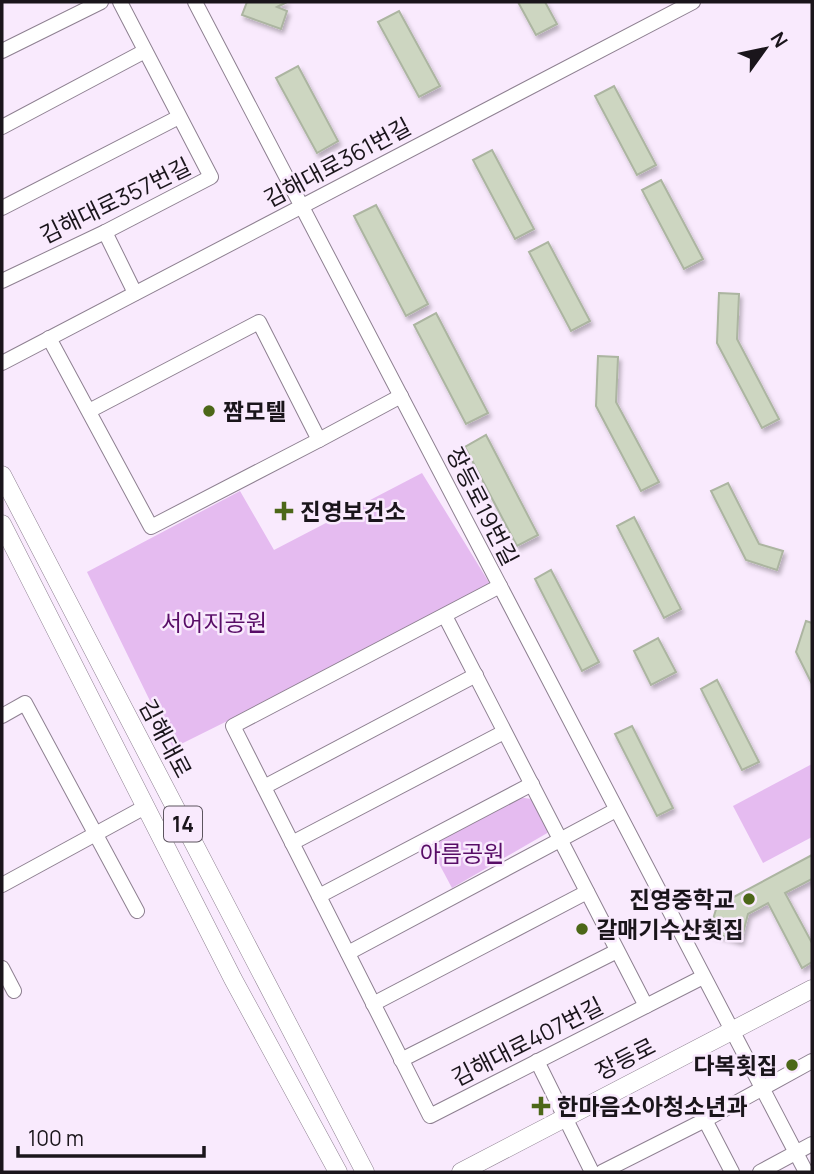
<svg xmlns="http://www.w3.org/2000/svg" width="814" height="1174" font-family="Manrope,'Noto Sans KR',sans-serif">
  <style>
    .green { fill: #e5bbf0 }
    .building { fill: #cdd6c1; stroke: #acb5a1; stroke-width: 2; filter: url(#shadow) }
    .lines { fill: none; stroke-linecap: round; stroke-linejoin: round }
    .minor-casing { stroke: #8e8091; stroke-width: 16 }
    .major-casing { stroke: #8e8091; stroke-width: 19 }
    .minor { stroke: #fff; stroke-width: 14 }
    .major { stroke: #fff; stroke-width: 18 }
    .poi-dot { fill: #4c6718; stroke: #f9eafd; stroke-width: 2.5 }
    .labels { text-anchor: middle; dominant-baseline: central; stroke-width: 5; stroke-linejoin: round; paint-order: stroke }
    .shield { fill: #f9eafd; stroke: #5d555f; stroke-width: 2 }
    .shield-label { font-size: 21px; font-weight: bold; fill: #1a151b }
    .street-label { font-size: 23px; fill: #1a151b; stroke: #f9eafd }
    .poi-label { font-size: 23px; font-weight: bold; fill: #1a151b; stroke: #f9eafd; text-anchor: start }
    .park-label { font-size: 23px; fill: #580d67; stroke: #f9eafd }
  </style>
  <defs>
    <filter id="shadow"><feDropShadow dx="2.5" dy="4" stdDeviation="2" flood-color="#0004"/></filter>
  </defs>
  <rect width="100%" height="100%" fill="#f9eafd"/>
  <g class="green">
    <path d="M422,473L493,589L173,748L87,572L240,491L274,550Z"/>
    <path d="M812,764V837L763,863L733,806Z"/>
    <path d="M517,797L532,799L549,832L452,888L428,843Z"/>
  </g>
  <g class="building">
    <path d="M247,2H287L277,7L287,11L281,29L242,15Z"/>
    <path d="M518,2H545L557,24L536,35Z"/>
    <path d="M399,11L440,86L419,97L378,22Z"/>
    <path d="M298,66L338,141L317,153L276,78Z"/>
    <path d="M614,86L656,165L637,175L595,96Z"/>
    <path d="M492,150L534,229L515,239L473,160Z"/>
    <path d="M661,180L703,259L684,269L642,190Z"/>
    <path d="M376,205L428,304L406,316L354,216Z"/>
    <path d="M548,242L590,321L571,331L529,252Z"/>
    <path d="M719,293L739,294L737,339L779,419L762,428L717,343Z"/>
    <path d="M436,313L488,413L466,424L414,325Z"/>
    <path d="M598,356L618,357L616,402L659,482L641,491L596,406Z"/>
    <path d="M486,435L538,535L517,546L465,447Z"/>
    <path d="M728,483L759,544L783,551L777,570L746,560L711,491Z"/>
    <path d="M634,517L681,609L664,618L617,526Z"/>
    <path d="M551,570L599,662L582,671L535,579Z"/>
    <path d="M806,621L812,623V684L796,652Z"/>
    <path d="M658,638L676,672L651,685L634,651Z"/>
    <path d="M717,680L759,762L742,770L701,689Z"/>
    <path d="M632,726L673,808L657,816L615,734Z"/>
    <path d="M812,855V879L785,893L812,943V962L802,968L768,903L748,914L741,941L709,932L718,903L728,906L730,899Z"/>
  </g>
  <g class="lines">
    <defs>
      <g id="minor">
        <path d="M195,2L806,1172"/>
        <path d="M2,51L101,2"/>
        <path d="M2,127L145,51"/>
        <path d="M2,208L179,117"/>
        <path d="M105,232L135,293"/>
        <path d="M2,281L105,232L211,177L120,2"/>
        <path d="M49,338L151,527L319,440L259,322L89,411"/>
        <path d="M2,363L693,2"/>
        <path d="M319,440L401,396"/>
        <path d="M500,586L233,726L430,1116L703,977"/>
        <path d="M445,616L646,1006"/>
        <path d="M2,716L25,703L137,911"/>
        <path d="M264,787L476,675"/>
        <path d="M292,843L504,732"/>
        <path d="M2,885L145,807"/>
        <path d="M319,896L532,784"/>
        <path d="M348,953L616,810"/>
        <path d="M2,968L14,991"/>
        <path d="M373,1004L587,892"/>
        <path d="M401,1060L617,951"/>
        <path d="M537,1061L592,1172"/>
        <path d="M705,1120L732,1172"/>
        <path d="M602,1172L705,1120L812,1061"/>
        <path d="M760,1172L812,1144"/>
      </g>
      <g id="major">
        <path d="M2,475L365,1172"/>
        <path d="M2,524L233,979L338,1172"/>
        <path d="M461,1172L812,989"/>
      </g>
    </defs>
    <use href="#minor" class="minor-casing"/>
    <use href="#major" class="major-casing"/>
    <use href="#minor" class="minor"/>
    <use href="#major" class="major"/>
  </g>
  <g class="poi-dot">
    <circle cx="209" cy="411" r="7"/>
    <path d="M280.5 500.5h7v7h7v7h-7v7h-7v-7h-7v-7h7z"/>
    <circle cx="749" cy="899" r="7"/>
    <circle cx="582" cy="929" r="7"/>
    <circle cx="792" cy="1065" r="7"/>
    <path d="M537.5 1095.5h7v7h7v7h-7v7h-7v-7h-7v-7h7z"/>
  </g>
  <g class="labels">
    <rect class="shield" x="164" y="806.5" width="38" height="35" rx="5"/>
    <g class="shield-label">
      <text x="183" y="824">14</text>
    </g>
    <g class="street-label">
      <text transform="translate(337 162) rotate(-28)">김해대로361번길</text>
      <text transform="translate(115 200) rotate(-26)">김해대로357번길</text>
      <text transform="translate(483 506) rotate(63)">장등로19번길</text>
      <text transform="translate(166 738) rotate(62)">김해대로</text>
      <text transform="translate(527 1041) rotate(-27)">김해대로407번길</text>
      <text transform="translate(625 1058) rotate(-27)">장등로</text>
    </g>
    <g class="poi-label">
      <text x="223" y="411">짬모텔</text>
      <text x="300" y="511">진영보건소</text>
      <text x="735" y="899" text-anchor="end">진영중학교</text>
      <text x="596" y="929">갈매기수산횟집</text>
      <text x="778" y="1065" text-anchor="end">다복횟집</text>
      <text x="557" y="1106">한마음소아청소년과</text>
    </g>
    <g class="park-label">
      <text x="214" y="622">서어지공원</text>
      <text x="462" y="853">아름공원</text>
    </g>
  </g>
  <rect width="814" height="1174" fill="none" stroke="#1a151b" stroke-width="7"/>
  <g transform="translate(765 49) rotate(57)" stroke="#f9eafd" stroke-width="5" paint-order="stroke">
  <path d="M0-5L12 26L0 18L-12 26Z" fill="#1a151b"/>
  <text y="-10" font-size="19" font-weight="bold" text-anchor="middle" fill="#1a151b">N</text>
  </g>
  <path d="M18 1146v10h186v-10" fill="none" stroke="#1a151b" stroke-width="3.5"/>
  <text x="28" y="1146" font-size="21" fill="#1a151b" stroke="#f9eafd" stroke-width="5" paint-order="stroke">100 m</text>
</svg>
